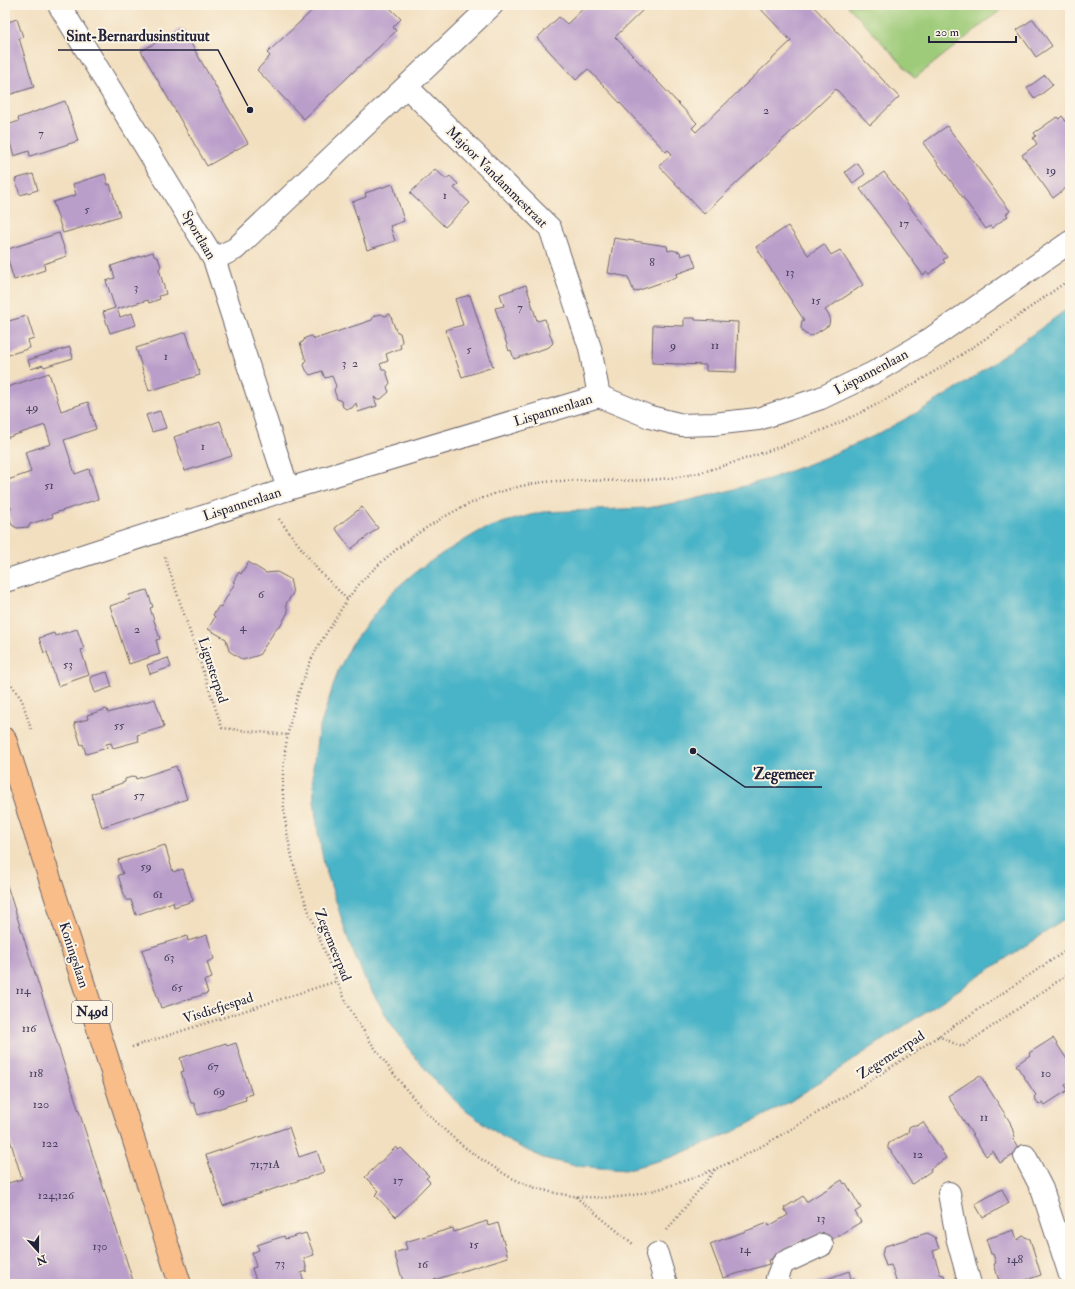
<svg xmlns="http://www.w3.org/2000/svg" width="1075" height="1289" font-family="'IM FELL Double Pica',serif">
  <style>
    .green { fill: #9ecb79; stroke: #60765a }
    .water { fill: #49b4c7; stroke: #366b81 }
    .building { fill: #ba9eca }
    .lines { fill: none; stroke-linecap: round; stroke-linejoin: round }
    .minor-casing { stroke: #6b646a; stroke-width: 24 }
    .major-casing { stroke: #6b646a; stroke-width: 24 }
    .path { stroke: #6b646a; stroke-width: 2.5; stroke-dasharray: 1 3; stroke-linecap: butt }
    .minor { stroke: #fff; stroke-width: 22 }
    .major { stroke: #f8bd89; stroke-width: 22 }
    .labels { text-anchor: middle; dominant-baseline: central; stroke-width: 4; stroke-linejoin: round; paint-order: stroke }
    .number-label { font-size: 12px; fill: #48415f }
    .shield { fill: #fcf5e5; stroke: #63616e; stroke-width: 1 }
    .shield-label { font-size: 13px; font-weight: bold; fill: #22223b }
    .street-label { font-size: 14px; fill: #22223b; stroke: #fcf5e5 }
    .leader { fill: none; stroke: #22223b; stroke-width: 1.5 }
    .callout-dot { fill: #22223b; stroke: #fcf5e5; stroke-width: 1.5 }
    .callout-label { font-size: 15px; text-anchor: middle; font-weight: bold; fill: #22223b; stroke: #fcf5e5; stroke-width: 4; stroke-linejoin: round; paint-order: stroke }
  </style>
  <rect width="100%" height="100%" fill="#fcf5e5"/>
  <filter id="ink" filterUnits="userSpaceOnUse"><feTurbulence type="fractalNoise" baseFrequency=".025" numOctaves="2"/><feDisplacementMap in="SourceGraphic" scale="8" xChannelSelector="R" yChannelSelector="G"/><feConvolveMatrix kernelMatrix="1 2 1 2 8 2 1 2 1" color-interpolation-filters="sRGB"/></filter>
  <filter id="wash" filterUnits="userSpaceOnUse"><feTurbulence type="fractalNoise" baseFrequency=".012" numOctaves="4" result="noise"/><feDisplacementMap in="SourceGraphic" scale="16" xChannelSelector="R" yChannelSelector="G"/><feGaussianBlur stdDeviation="0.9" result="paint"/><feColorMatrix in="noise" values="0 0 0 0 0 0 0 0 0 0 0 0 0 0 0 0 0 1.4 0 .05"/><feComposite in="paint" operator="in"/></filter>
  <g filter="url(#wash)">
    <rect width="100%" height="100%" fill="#f2dfc0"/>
    <path class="green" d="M847,5H1007L915,78Z"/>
    <path class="water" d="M1070,307V916L791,1101L733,1132L672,1157L625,1170L576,1166L543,1158L510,1142L466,1111L439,1085L411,1052L388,1019L365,979L348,939L335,898L324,864L318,833L314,801L313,768L318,733L338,671L353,642L391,593L415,572L443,553L480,531L505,522L543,512L648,508L686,501L724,492L772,478L824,458L874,436L920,411L967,382Z"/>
    <g id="blocks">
      <g class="building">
        <path d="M318,5H387L401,19L393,27L396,31L304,119L257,70L270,56L267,53Z"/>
        <path d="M587,5H648L615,37L697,123L692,128L696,132L791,41L757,5H812L899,97L870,125L836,89L704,214L659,166L672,154L668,150L666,152L588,69L576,80L537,38L559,17L567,24Z"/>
        <path d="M17,19L23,37L19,38L34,87L5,96V23Z"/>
        <path d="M1033,19L1052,46L1036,57L1017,30Z"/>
        <path d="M182,28L248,143L207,166L141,51Z"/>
        <path d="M1045,75L1053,85L1035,99L1027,88Z"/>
        <path d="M65,101L78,141L30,156L29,151L14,156L5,126L19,121L18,118Z"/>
        <path d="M1062,116L1070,127V185L1053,198L1022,155L1037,144L1033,138L1036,136L1034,133L1057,117L1059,119Z"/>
        <path d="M947,126L1010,211L1006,214L1008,216L992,228L990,226L986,229L923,143Z"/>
        <path d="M857,163L865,174L853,183L845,172Z"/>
        <path d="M435,169L446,179L450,176L458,184L454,188L470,203L445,227L410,193Z"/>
        <path d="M884,172L947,257L943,260L945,262L929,274L927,272L923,275L860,189Z"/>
        <path d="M33,174L38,190L20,195L15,179Z"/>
        <path d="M105,174L108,185L110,184L120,216L63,233L53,202L76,195L73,184Z"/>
        <path d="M393,184L404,221L390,226L395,241L367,250L352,202L366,197L365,193Z"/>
        <path d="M788,226L808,255L824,244L831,255L840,250L863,285L825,310L830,317L829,325L812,336L805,334L801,328L802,321L804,320L756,247Z"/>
        <path d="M59,233L67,256L44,264L45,270L14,280L5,250Z"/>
        <path d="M614,238L667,246L668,251L672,250L680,252L681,256L691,253L696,267L676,274L677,277L634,292L628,277L608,273Z"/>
        <path d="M153,252L154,256L158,258L161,266L159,269L166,294L159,296L160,299L149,303L148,300L117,309L120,317L132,313L136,325L110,333L103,312L115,308L106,281L115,278L111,266Z"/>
        <path d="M526,285L537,321L545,319L553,343L549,347L514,359L511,350L509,351L495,308L504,306L500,294Z"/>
        <path d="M470,295L493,367L462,377L445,330L463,325L455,299Z"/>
        <path d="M381,314L385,316L390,314L396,331L400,333L402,341L400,345L401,348L386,354L388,361L380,364L382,369L386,371L390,383L387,387L389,392L381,399H377L374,397L377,406L358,412L356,403L352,408L346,409L343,407L341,401L337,399L334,390L336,386L332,376L325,378L322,371L310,375L306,370L304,365L306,361L300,343L303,342L305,338L311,336L315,339L372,320L374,316Z"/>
        <path d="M27,316L34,338L28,340L30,348L5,356V322Z"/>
        <path d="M684,318H695V320L738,322L736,372L706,371V365L652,363L653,325L684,326Z"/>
        <path d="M186,332L200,375L149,391L136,348Z"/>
        <path d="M70,347L73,358L44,367L43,365L31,369L28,360Z"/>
        <path d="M49,373L61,411L88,402L96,429L64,440L75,474L89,469L98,499L52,514L53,517L30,524L29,527L17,528L12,525L7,510L11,508L5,489V481L31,472L25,452L51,444L45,425L6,438L5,434V388Z"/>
        <path d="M160,411L166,428L152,432L146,415Z"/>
        <path d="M220,421L232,456L185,471L174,437Z"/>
        <path d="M362,507L378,528L351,549L335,528Z"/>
        <path d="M248,562L266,573L277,572L290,579L293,593L286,604L288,612L280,627L278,626L259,655L243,660L229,651L226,639L208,629L215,617L213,615L219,606L221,607L235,583L233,582L239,572L241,574Z"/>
        <path d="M147,590L153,607L150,608L160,639L156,640L160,654L129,664L110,606L130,599L129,595Z"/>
        <path d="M77,629L84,649L81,650L89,675L58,686L47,652L44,653L39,638L54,633L55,636Z"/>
        <path d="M168,658L171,667L150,674L147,665Z"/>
        <path d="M107,672L112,687L95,693L90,677Z"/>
        <path d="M155,699L164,727L137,735L139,741L113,748L111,743L106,744L107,748L86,754L83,744L81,745L74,723L88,719L87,715L107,709L108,713Z"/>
        <path d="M176,766L187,799L102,827L91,794L125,782V779L135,776L136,779Z"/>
        <path d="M165,845L173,872L183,869L193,901L174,907L173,902L136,915L131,900H126L122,888L118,875L123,874L118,860Z"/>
        <path d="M5,879L134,1284H79V1282L77,1284H5V1184L22,1179L5,1123Z"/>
        <path d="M207,935L214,959L207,962L212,978L204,981L208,993L161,1008L142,950L187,936L188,941Z"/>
        <path d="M1053,1038L1070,1064V1082L1065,1085L1068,1090L1045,1105L1043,1102L1039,1105L1034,1097L1036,1095L1016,1065L1030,1055L1029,1053Z"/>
        <path d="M226,1043L227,1046L236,1043L252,1094L245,1096L246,1100L198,1115L194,1103H191L181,1072L184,1071L180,1058Z"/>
        <path d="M980,1075L1010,1122L1015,1137L1013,1139L1020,1151L1000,1163L993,1151L986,1156L948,1096Z"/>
        <path d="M923,1122L946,1158L930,1169L931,1171L912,1184L890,1150L888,1149V1146L889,1143L908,1133L909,1127L913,1125L917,1126Z"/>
        <path d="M289,1127L299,1157L317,1151L324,1172L223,1206L206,1155Z"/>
        <path d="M396,1147L399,1150L401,1148L429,1176L426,1178L430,1182L396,1217L375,1195L379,1191L365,1177Z"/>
        <path d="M842,1180L844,1184L846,1183L861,1208L855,1212L861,1222L829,1241L823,1232L806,1243L804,1239L779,1254L780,1256L768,1260L769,1264L723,1278L710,1244L768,1223L769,1226L788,1215L784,1208L803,1196L806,1202Z"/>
        <path d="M1002,1189L1009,1203L983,1218L975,1204Z"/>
        <path d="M487,1221L488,1226L498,1223L508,1257L421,1284H418L417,1282L412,1284H404L394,1253L407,1249L405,1242L453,1228L454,1232Z"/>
        <path d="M1014,1230L1017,1240L1023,1236L1030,1239L1041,1275L1023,1281L1024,1284H1000L994,1264L996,1263L993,1254H991L986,1239Z"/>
        <path d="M306,1233L314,1255L304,1258L307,1271L301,1273L305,1284H262L261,1280L256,1281L252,1268L256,1267L252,1253L259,1250L257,1245L284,1236L285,1239Z"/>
        <path d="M927,1233L935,1237L939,1249L933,1251L940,1274L944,1275L946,1284H897L891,1265L886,1266L882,1254L885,1246Z"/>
        <path d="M849,1271L851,1279L854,1278L856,1284H813Z"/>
        <path d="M548,1281L553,1284H541Z"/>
      </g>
    </g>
  </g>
  <g filter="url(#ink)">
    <use href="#blocks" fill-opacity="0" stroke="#6b646a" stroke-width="1"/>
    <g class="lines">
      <defs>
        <g id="minor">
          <path d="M59,5L214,259L288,489"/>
          <path d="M407,87L550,228L590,348L599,396"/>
          <path d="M214,259L235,249L492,5"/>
          <path d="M5,581L288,489L599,396L650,417L682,425L713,424L758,419L821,398L873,373L926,342L1070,242"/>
          <path d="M1025,1156L1042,1189L1070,1275"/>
          <path d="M949,1193L957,1237L970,1284"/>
          <path d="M657,1254L666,1284"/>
          <path d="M779,1284L777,1278L783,1263L822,1245"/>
        </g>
        <path id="major" d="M5,739L180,1284"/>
      </defs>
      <use href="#minor" class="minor-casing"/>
      <use href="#major" class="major-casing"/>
      <g class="path">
        <path d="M1070,279C1010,322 949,366 883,401C828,431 766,453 706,471C655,485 609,479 558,481C487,484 412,529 363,580C351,593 342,607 333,623C327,632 321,641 316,650C295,692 281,747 283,793C285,847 302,898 323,947C332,970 341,993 353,1014C358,1024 365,1032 370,1041C402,1088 439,1132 487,1163C496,1168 505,1175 514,1179C546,1195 583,1199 618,1197C643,1195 666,1187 690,1179C742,1160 784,1134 830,1105C912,1056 990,1001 1070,948"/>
        <path d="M279,519L318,570L347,599"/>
        <path d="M165,557L222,728L287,735"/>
        <path d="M5,675L22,700L31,729"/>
        <path d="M938,1036L962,1047L1070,973"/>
        <path d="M132,1047L337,981"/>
        <path d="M576,1197L633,1244"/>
        <path d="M667,1230L715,1170"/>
      </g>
      <use href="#minor" class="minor"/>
      <use href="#major" class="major"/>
    </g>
  </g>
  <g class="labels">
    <g class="number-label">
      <text x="766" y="110">2</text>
      <text x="41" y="133">7</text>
      <text x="1051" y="170">19</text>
      <text x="445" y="195">1</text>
      <text x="87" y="209">5</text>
      <text x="904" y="223">17</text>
      <text x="652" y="262">8</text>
      <text x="790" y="272">13</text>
      <text x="136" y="287">3</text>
      <text x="816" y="300">15</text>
      <text x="520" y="307">7</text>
      <text x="673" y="345">9</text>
      <text x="715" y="345">11</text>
      <text x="469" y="349">5</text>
      <text x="166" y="356">1</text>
      <text x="344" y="363">3</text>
      <text x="355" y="363">2</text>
      <text x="32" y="407">49</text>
      <text x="203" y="446">1</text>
      <text x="49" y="485">51</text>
      <text x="261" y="594">6</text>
      <text x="243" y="627">4</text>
      <text x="137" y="629">2</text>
      <text x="68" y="664">53</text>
      <text x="119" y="725">55</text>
      <text x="139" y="795">57</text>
      <text x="146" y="866">59</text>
      <text x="158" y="894">61</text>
      <text x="169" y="957">63</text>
      <text x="177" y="987">65</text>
      <text x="23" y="990">114</text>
      <text x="29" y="1028">116</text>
      <text x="213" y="1066">67</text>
      <text x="36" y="1073">118</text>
      <text x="1046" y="1073">10</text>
      <text x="219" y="1091">69</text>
      <text x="41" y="1104">120</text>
      <text x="984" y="1117">11</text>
      <text x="50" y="1143">122</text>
      <text x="918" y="1154">12</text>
      <text x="265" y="1164">71;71A</text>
      <text x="398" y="1180">17</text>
      <text x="56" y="1195">124;126</text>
      <text x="821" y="1218">13</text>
      <text x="474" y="1244">15</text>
      <text x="100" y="1246">130</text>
      <text x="745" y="1249">14</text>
      <text x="1015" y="1259">148</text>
      <text x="280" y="1263">73</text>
      <text x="423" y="1264">16</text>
    </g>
    <rect class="shield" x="72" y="1001" width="40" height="22" rx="3"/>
    <g class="shield-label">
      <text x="92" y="1012">N49d</text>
    </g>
    <g class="street-label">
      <text transform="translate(497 177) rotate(45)">Majoor Vandammestraat</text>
      <text transform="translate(199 235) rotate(60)">Sportlaan</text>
      <text transform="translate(871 372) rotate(-28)">Lispannenlaan</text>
      <text transform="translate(553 410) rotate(-17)">Lispannenlaan</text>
      <text transform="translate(242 504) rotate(-18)">Lispannenlaan</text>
      <text transform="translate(213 670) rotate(72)">Ligusterpad</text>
      <text transform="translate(333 945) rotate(68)">Zegemeerpad</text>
      <text transform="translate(74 955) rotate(72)">Koningslaan</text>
      <text transform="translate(218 1008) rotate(-18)">Visdiefjespad</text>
      <text transform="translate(891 1055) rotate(-33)">Zegemeerpad</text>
    </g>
  </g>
  <path class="leader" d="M250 110L218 50H58M693 751L745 787H822"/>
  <g class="callout-dot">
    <circle cx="250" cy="110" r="4"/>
    <circle cx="693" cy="751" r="4"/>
  </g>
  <g class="callout-label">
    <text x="138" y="41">Sint-Bernardusinstituut</text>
    <text x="784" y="779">Zegemeer</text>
  </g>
  <rect width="1075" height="1289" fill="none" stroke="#fcf5e5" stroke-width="20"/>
  <g transform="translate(38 1251) rotate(159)" stroke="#fcf5e5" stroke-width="3" paint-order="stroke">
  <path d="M0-3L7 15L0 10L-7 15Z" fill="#22223b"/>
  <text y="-6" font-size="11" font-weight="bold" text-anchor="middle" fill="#22223b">N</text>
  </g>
  <path d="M929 36v6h87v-6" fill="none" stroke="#22223b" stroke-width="2"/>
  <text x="935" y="36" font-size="12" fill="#22223b" stroke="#fcf5e5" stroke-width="3" paint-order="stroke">20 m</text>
</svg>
